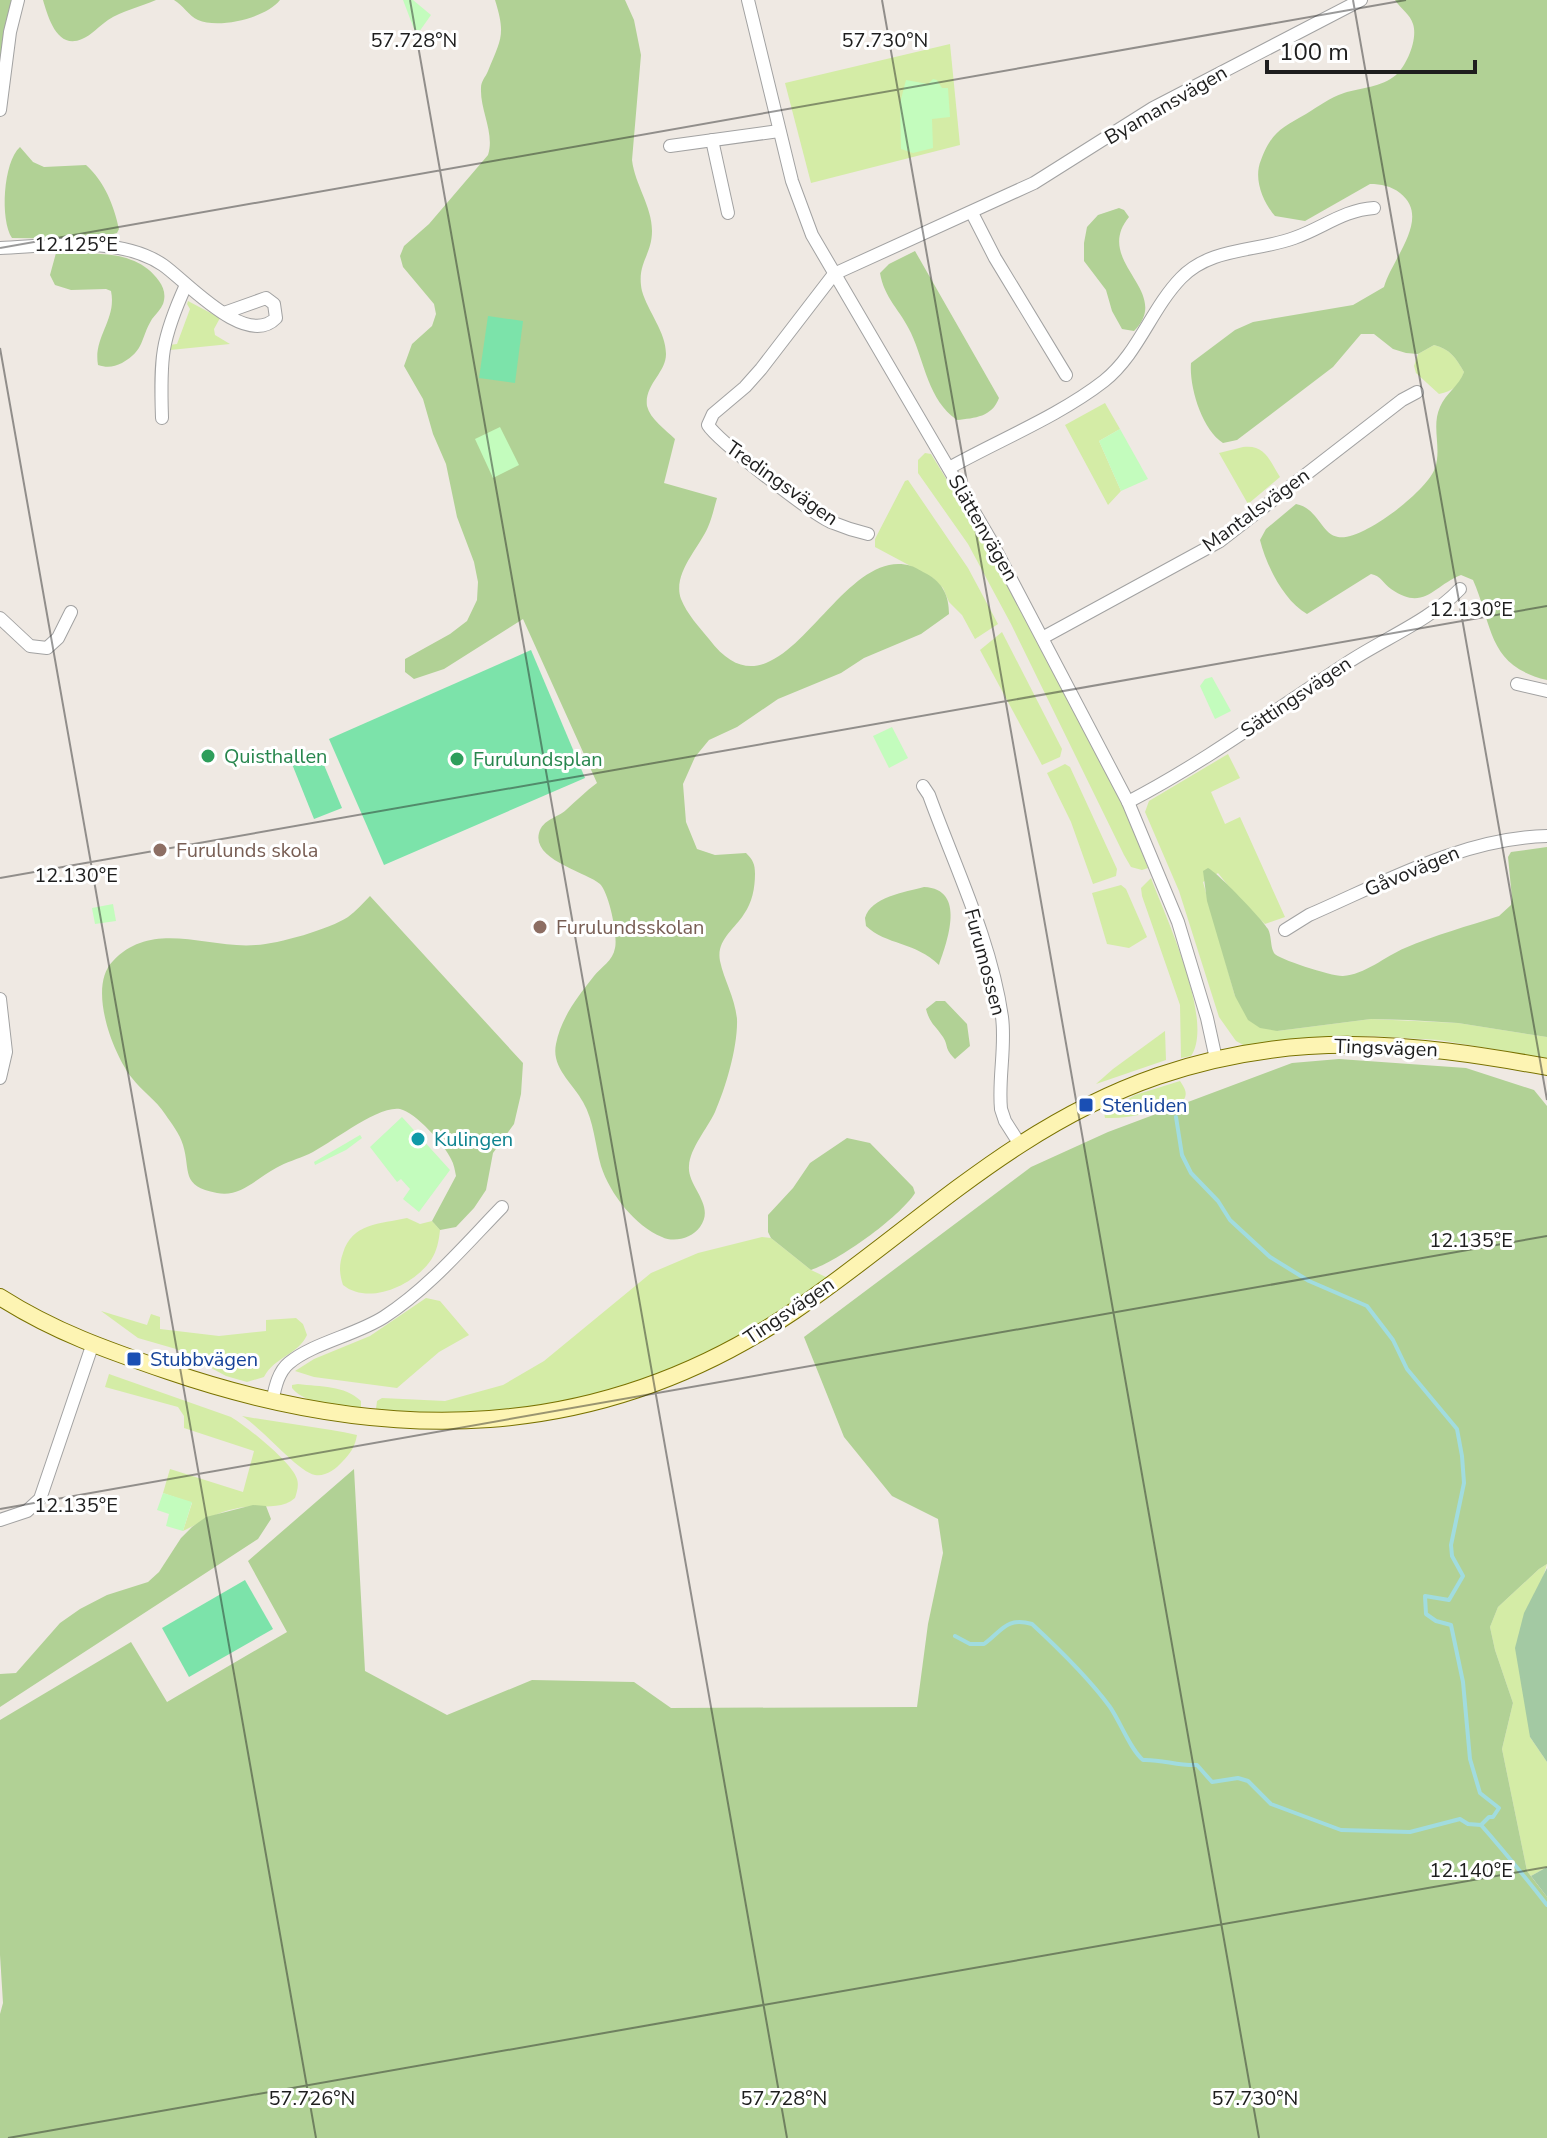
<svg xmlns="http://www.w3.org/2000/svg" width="1547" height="2138" font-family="'Nunito Sans',sans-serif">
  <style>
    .grass { fill: #d4eca6 }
    .forest { fill: #b1d195 }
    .cemetery { fill: #a3c9a3 }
    .park { fill: #c3fcbd }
    .pitch { fill: #7ce3aa }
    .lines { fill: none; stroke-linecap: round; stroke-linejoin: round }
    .stream { stroke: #a1dcdf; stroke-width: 4 }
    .street-casing { stroke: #a2a2a2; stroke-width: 14 }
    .secondary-casing { stroke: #797200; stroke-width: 18 }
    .street { stroke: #fff; stroke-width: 12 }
    .secondary { stroke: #fdf4b3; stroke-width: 16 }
    .ticks { fill: none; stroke: #1e1e1e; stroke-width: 2; stroke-opacity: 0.45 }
    .leisure-dot { fill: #2e9e5b; stroke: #fff; stroke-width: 3 }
    .education-dot { fill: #8d6e63; stroke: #fff; stroke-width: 3 }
    .transit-dot { fill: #1a4fb4; stroke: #fff; stroke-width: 3 }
    .culture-dot { fill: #0f9aa8; stroke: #fff; stroke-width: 3 }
    .labels { text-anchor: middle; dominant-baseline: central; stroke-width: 6; stroke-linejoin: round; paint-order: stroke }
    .street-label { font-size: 20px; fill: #1e1e1e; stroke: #fff }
    .leisure-label { font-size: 20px; fill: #27864d; stroke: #fff; text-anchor: start }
    .education-label { font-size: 20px; fill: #785e54; stroke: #fff; text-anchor: start }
    .transit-label { font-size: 20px; fill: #164399; stroke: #fff; text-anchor: start }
    .culture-label { font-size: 20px; fill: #0d838f; stroke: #fff; text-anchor: start }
    .ticks-label { font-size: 20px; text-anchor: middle; fill: #1e1e1e; stroke: #fff; stroke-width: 6; stroke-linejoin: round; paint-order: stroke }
  </style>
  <rect width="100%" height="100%" fill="#efe9e3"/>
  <g class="grass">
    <path d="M950,44L960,145L811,183L785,83Z"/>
    <path d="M188,301L220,318L214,329L215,335L230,344L170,350L169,345L177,344L190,309L187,304Z"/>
    <path d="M1434,345C1450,349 1456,358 1464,372C1460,385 1453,391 1439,394L1416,373L1414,366L1418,354Z"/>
    <path d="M1105,403L1120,429L1099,441L1121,491L1108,505L1065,425Z"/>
    <path d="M1243,447C1265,444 1270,461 1280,477L1248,504L1219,453Z"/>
    <path d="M925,453L931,454L988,547L1124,805L1148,868L1142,870L1131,867L1124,855L1011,624L968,544L918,473V460Z"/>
    <path d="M908,480L968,568L998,624L975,639L962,615L949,602L943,588L933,578L875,547V539L905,481Z"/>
    <path d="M1002,632L1062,749L1060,757L1042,765L980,650Z"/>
    <path d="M1228,754L1240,778L1211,792L1225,824L1240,817L1285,917L1265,924L1238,898L1218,873L1203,882L1235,996L1277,1031L1371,1019L1458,1023L1547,1037V1058L1439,1040L1371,1036L1314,1038L1247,1047L1236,1041L1219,1017L1179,891L1145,812L1149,801Z"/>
    <path d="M1065,764L1070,767L1117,869L1116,876L1093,884L1071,822L1047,773Z"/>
    <path d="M1151,878C1165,916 1215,1021 1191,1056L1181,1058L1180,1005L1142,896L1141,888Z"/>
    <path d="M1121,885L1126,889L1147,937L1129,948L1107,944L1092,893Z"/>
    <path d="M1165,1031L1166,1060L1096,1084L1113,1069Z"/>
    <path d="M1180,1081C1185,1089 1189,1094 1182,1102C1155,1111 1133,1119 1105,1118L1104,1113L1135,1095Z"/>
    <path d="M407,1218L420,1224L432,1221L440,1230C439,1240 437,1251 431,1260C414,1285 369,1306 343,1285C339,1273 339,1264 343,1253C352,1223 380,1224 407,1218Z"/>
    <path d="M762,1237L771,1238L811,1270L828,1278C805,1294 782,1313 758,1327C642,1394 509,1423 376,1409L377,1401L382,1398L445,1401L503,1385L544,1361L651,1273L698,1253Z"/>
    <path d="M426,1298L440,1301L469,1335L439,1352L397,1388L314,1377L295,1371L314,1359L370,1336Z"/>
    <path d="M101,1311L147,1325L151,1314L160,1317V1329L219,1336L266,1331V1320L296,1318L303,1324L307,1335C298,1355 274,1357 264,1377L247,1382L226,1376L176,1349L138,1338Z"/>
    <path d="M109,1374L231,1417C246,1426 292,1462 297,1479C299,1485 297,1492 295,1498C279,1512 255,1503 234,1509C215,1513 200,1523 183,1531L192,1503L163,1493L170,1469L243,1492L254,1451L184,1428V1416L178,1407L105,1387Z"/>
    <path d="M298,1384C321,1387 344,1385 361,1401V1408C339,1405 307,1406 292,1388V1385Z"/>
    <path d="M242,1416C280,1423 319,1427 357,1435C355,1447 350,1454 342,1462C336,1469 325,1477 315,1475C298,1472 262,1428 242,1416Z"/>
    <path d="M1547,1564L1543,1578L1530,1737L1547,1762V1867L1531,1876L1527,1871L1502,1749L1513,1703L1495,1650L1490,1627L1498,1607L1539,1569Z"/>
  </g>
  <g class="forest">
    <path d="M0,0H12L0,59Z"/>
    <path d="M43,0H156C140,7 122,11 108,20C99,26 92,35 82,39C57,50 48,17 43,0Z"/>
    <path d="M174,0H280C266,18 219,29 198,20C189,16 183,5 174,0Z"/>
    <path d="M495,0H625L634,20L641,55L632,160C635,185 652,206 652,231C652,256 636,263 642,291C648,312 666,332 666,354C666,373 644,385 647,406C650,419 666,430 675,439L664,483L717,498C714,508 712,518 708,527C699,548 672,574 681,599C687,614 699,627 709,639C781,735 836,543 911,566C916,567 922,572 927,574C943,583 949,596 949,614L921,634L864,658L841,673L778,699L737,727L709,740L695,757L683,784L686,822L697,849L715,855L746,853C753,860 755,864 755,874C755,888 752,903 744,914C734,930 716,940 720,961C724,980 735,998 737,1019C738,1046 726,1087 715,1112C707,1129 690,1148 689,1166C687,1187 716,1205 700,1227C692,1238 674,1243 662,1237C635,1226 610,1194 601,1166C595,1145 594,1121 583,1102C573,1083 551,1068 556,1044C561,1018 578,996 594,976C601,967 613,961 615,948C618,936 609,893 600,884C587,872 532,860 539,833C543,819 557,818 566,810C576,801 586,791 597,783L523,619L444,669L414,679L405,672V659L450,634L467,621L477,600L478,582L474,562L457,517L446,464L433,434L423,399L404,366L412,344L432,326L436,314L434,304L403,267L400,256L404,246L429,224L488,155C495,133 480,111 481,88C481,81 485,78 488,71C501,39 506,35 495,0Z"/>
    <path d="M1395,0H1547V680C1487,666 1493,625 1473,580L1461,575C1433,586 1424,612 1391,589C1383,583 1381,576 1371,574L1307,614C1284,601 1266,565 1260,540L1266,529L1296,504C1318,508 1321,534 1338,537C1362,542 1428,490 1435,468C1442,448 1431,427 1440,407C1446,393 1459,386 1464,372C1456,358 1450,349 1434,345L1418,354L1406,353L1393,349L1374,334H1361L1333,367L1237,440L1223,443C1202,430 1189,387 1191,363L1235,330L1253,322L1353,305L1384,287C1392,258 1432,218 1400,193C1391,186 1381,184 1370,184L1305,221L1275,216C1263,202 1253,179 1261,160C1272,131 1282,128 1306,114C1319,106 1329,98 1344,93C1360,88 1382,87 1396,75C1407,65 1418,39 1413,24C1410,14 1401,9 1395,0Z"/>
    <path d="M20,147L33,162L44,167L86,165C105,182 114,206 119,229L117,233L93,239L12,238C0,220 3,162 20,147Z"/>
    <path d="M1119,208L1124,210L1129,217C1092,262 1174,291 1134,331L1122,329L1112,311L1106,290L1084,261V243L1087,227L1098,215Z"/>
    <path d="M915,251L999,398C992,417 975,418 957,420C928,400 925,363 911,333C901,311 884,298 880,273L889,264Z"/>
    <path d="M56,253C91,254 136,248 159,281C164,288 166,295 163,304C161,309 156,314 152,319C140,339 145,350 122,363C114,367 107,368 98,365C93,337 117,320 111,291L106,289L71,290L55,285L50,275Z"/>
    <path d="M1547,847V1037L1458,1023L1408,1020L1371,1019L1277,1031L1260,1028L1248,1020L1235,996L1207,901L1203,871L1208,868C1217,872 1263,920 1268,929C1272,937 1270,946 1274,953C1277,959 1334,977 1343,976C1364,975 1386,956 1405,948C1435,935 1468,926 1499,916L1511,905L1512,898L1508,857L1511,852Z"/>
    <path d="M924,887C967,889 947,942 939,965C916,942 886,945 866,926L865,918C871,897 905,892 924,887Z"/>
    <path d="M370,896L523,1063L521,1094L514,1124L493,1153L486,1190L474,1208L456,1227L440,1230L432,1221L456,1176C455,1171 454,1164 451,1159C445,1145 415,1112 400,1109C378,1105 330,1144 309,1154C298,1159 286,1162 276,1168C257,1178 240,1198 217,1193C180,1186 191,1171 183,1145C180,1134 171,1123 165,1114C156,1100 142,1091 132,1078C113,1054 87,987 113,961C153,919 206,949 256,945C278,944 330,929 348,917C356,911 363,903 370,896Z"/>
    <path d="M936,1001H945L967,1024L970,1046L955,1059C944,1048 949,1047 943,1037C935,1025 930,1024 926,1009Z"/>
    <path d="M1339,1059L1466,1068L1534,1090L1547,1106V1564L1539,1569L1498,1607L1490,1627L1495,1650L1513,1703L1502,1749L1527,1871L1547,1897V2138H0V2014L3,2003L0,1955V1720L131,1642L167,1702L287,1632L248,1561L354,1469L365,1671L447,1715L532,1680L634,1682L671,1708L917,1707L928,1624L943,1553L938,1519L892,1496L844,1437L804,1337L1031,1167L1108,1132L1292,1063Z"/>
    <path d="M847,1138L870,1143L913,1187L915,1193C899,1218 838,1261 811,1270L771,1238L768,1232V1215L793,1188L810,1163Z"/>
    <path d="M253,1505L266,1506L271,1519L258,1539L0,1707V1674L16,1673L60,1623L80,1609L107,1595L148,1582L159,1572L181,1538L192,1527L206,1517Z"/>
  </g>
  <g class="cemetery">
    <path d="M1547,1568V1762L1530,1737L1515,1648L1524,1613Z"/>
    <path d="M1547,1867V1897L1531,1876Z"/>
  </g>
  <g class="park">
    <path d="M403,0H413L431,15L419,32L414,29Z"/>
    <path d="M933,79L937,80L942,88H948L950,117L932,119L933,148L913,153L901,149L900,103L906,80L928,84Z"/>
    <path d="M500,427L519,465L493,478L475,439Z"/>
    <path d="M1120,429L1148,479L1121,491L1099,441Z"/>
    <path d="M1212,677L1231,711L1215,719L1200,686L1205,679Z"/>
    <path d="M892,727L908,758L889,768L873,736Z"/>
    <path d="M113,904L116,921L95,924L92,908Z"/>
    <path d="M402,1117L450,1170L419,1212L403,1199L410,1189L401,1179L397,1182L370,1147Z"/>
    <path d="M360,1135L362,1138L346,1150L315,1165L314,1162Z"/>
    <path d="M163,1493L192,1502L183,1531L166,1526L169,1514L157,1510Z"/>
  </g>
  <g class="pitch">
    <path d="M488,316L523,321L515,383L479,378Z"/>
    <path d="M531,650L585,778L384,865L329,739Z"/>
    <path d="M319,753L342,808L314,819L292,764Z"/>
    <path d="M245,1580L273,1629L189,1677L162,1628Z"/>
  </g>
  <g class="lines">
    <g class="stream">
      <path d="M1176,1117L1182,1155L1191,1173L1218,1201L1230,1220L1270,1257L1309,1281L1367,1306L1393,1340L1407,1369L1457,1429L1462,1456L1464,1483L1451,1545L1452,1556L1463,1576L1449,1600L1425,1596L1426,1614L1436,1621L1451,1625L1463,1682L1470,1759L1480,1793L1499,1808L1493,1817H1489L1481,1825"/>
      <path d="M955,1636L970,1644H984C1003,1630 1006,1617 1032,1624C1059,1649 1088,1677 1110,1707C1121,1723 1130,1749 1143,1760C1161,1759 1178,1766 1197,1765L1212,1782L1238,1778L1248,1781L1271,1804L1341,1830L1410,1832L1460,1819L1468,1824L1481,1825C1504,1851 1525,1877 1547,1905"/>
    </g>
    <defs>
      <g id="street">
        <path d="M748,0L792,181L812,235L990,539L1128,802L1178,922L1207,1018L1216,1059"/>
        <path d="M0,110L10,32L18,0"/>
        <path d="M712,140L728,213"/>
        <path d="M670,146L779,131"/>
        <path d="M972,213L995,258L1066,375"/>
        <path d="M0,248C50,246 119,235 163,265C185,280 246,349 276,318L274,304L266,298L224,313"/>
        <path d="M162,418C160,358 161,340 186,285"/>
        <path d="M949,468C999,440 1059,416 1104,381C1138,354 1151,309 1181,278C1211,247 1256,252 1294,238C1323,228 1343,210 1374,208"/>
        <path d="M868,534C855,531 843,527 831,522C811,513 718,441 708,425L713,414L745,387L761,369L834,274L1034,183L1153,108L1361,0"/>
        <path d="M0,618L30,646L47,648L58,638L71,612"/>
        <path d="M1044,637L1220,541L1402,400L1417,392"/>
        <path d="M1517,684L1547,691"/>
        <path d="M923,786L929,795C955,867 991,940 1002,1017C1006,1047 998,1079 1001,1109L1005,1121L1019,1143"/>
        <path d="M1128,802C1205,762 1275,710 1347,663C1385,638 1429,621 1460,589"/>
        <path d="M1285,930L1309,915C1385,882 1463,838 1547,836"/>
        <path d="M0,999L6,1052L0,1078"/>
        <path d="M272,1402C275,1388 278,1372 289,1363C313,1343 356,1335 384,1317C429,1288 465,1245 502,1207"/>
        <path d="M0,1520L27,1511L40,1499L92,1346"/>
      </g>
      <path id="secondary" d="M0,1297C55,1332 107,1350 168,1371C387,1446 598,1444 794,1311C917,1227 1013,1126 1158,1076C1293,1030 1410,1042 1547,1067"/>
    </defs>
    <use href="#street" class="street-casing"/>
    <use href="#secondary" class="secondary-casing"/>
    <use href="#street" class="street"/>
    <use href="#secondary" class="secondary"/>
  </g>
  <path class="ticks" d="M410,0L787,2138M882,0L1259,2138M1353,0L1547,1100M0,248L1406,0M0,348L316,2138M0,878L1547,606M0,1509L1547,1236M8,2138L1547,1867"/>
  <g class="leisure-dot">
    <circle cx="208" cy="756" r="8"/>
    <circle cx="457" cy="759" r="8"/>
  </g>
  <g class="education-dot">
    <circle cx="160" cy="850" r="8"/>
    <circle cx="540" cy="927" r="8"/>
  </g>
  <g class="transit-dot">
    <rect x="1078" y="1097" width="16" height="16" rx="4"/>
    <rect x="126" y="1351" width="16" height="16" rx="4"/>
  </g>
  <circle class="culture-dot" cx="418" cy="1139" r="8"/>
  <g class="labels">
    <g class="street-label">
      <text transform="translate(1166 105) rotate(-30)">Byamansvägen</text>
      <text transform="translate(782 483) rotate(35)">Tredingsvägen</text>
      <text transform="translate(1256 510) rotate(-36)">Mantalsvägen</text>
      <text transform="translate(983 528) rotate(60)">Slättenvägen</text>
      <text transform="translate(1296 697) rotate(-34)">Sättingsvägen</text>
      <text transform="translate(1412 871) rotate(-23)">Gåvovägen</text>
      <text transform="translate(985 962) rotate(75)">Furumossen</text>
      <text transform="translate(1386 1048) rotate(2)">Tingsvägen</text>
      <text transform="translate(789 1311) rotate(-34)">Tingsvägen</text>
    </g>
    <g class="leisure-label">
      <text x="224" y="756">Quisthallen</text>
      <text x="473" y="759">Furulundsplan</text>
    </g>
    <g class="education-label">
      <text x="176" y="850">Furulunds skola</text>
      <text x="556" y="927">Furulundsskolan</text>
    </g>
    <g class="transit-label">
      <text x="1102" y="1105">Stenliden</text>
      <text x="150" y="1359">Stubbvägen</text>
    </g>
    <g class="culture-label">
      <text x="434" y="1139">Kulingen</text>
    </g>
  </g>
  <g class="ticks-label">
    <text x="414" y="47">57.728°N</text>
    <text x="885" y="47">57.730°N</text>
    <text x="76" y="251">12.125°E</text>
    <text x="1471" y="616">12.130°E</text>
    <text x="76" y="882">12.130°E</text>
    <text x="1471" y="1247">12.135°E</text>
    <text x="76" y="1512">12.135°E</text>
    <text x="1471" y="1877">12.140°E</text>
    <text x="312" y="2105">57.726°N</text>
    <text x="784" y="2105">57.728°N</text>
    <text x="1255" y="2105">57.730°N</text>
  </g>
  <path d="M1267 60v12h208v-12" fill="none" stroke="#1e1e1e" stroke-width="4"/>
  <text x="1279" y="60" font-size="24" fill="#1e1e1e" stroke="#ffffff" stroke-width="6" paint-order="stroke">100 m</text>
</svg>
